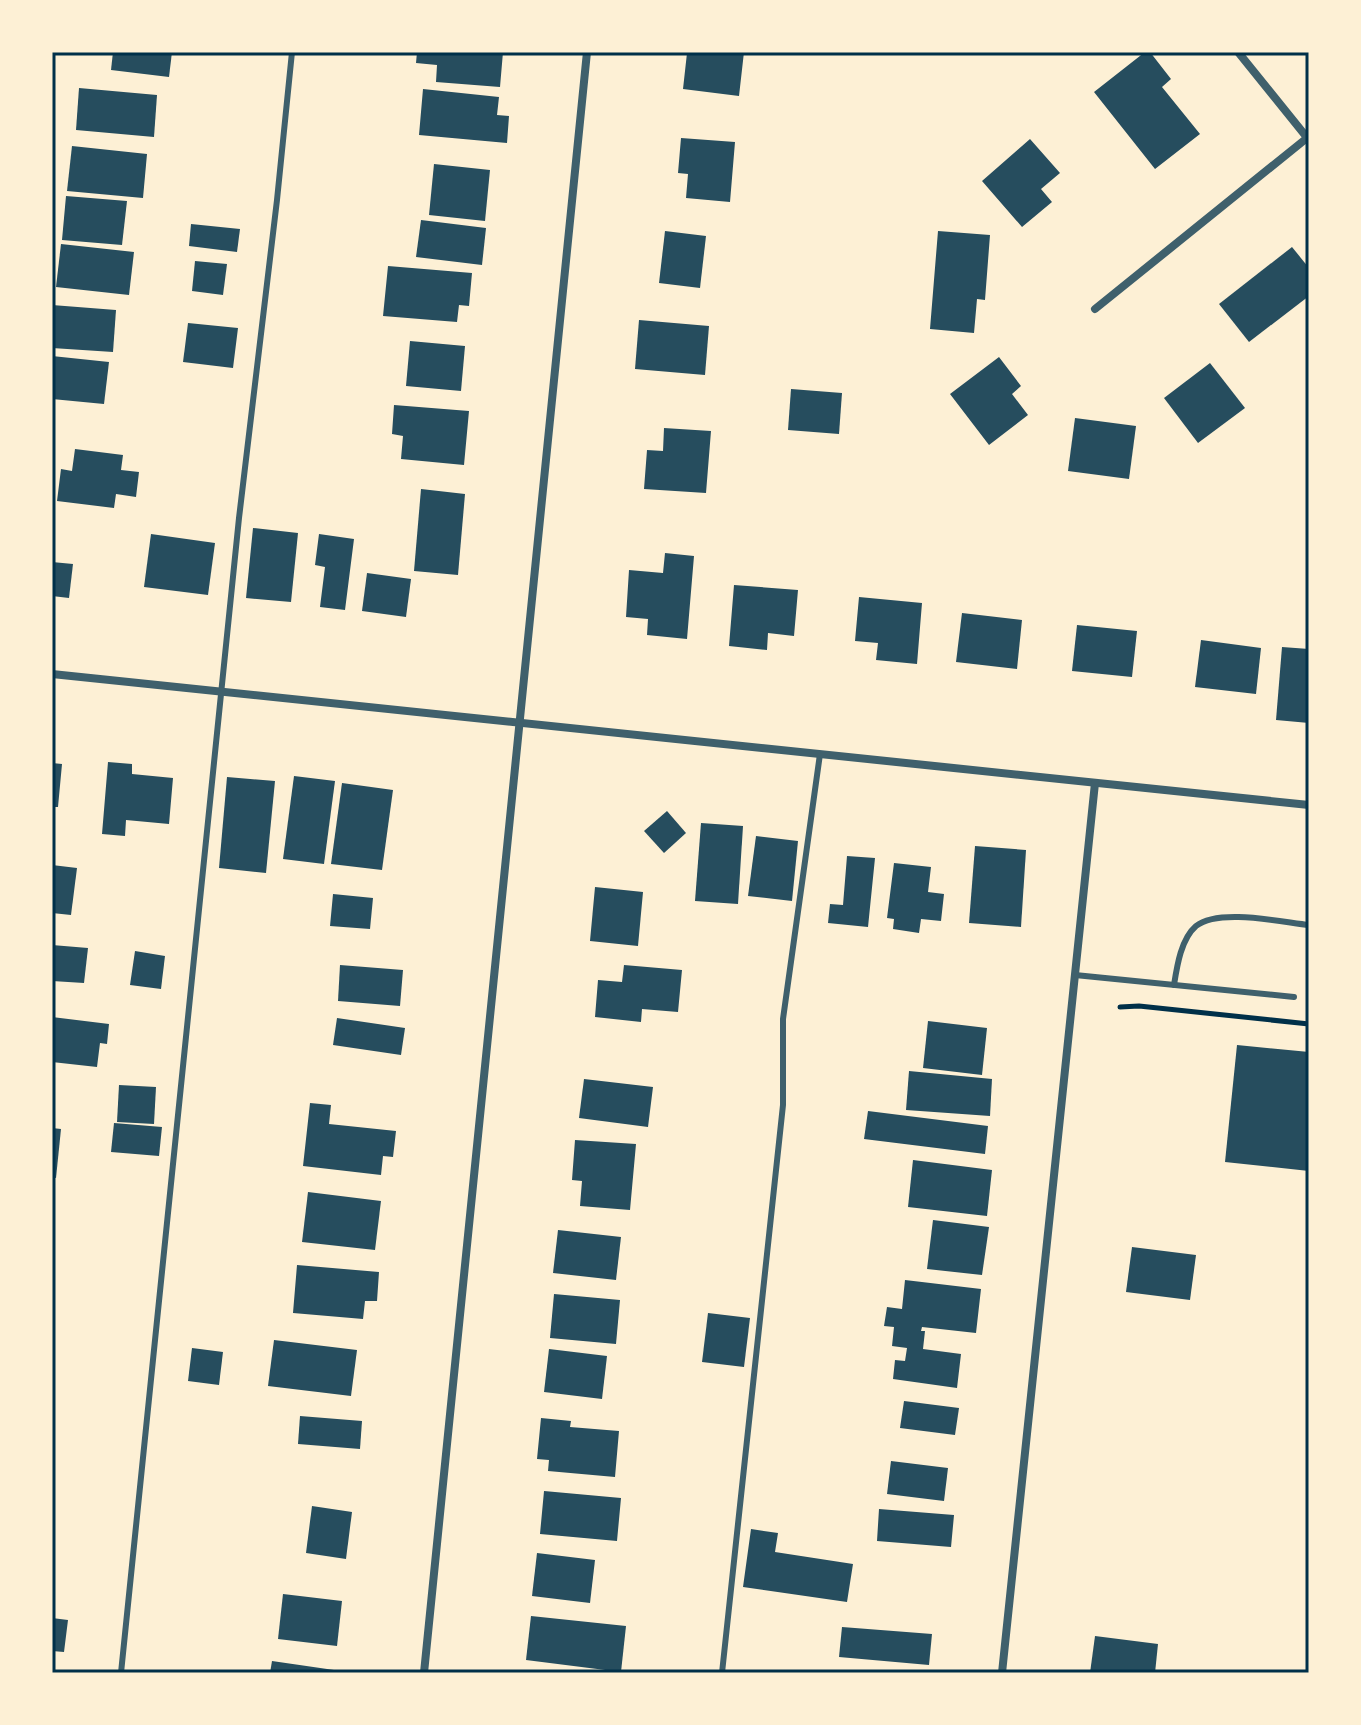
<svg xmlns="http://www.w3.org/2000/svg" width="1361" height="1725" font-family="Inter,sans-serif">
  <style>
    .building { fill: #264d5e }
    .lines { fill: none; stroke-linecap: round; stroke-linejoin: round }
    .path { stroke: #003049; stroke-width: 5 }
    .service { stroke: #3f606c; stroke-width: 6 }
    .minor { stroke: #3f606c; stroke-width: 8 }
    .neatline { fill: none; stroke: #003049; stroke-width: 3 }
  </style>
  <rect width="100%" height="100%" fill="#fdf0d5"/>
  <g class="building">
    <path d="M113,52H172L169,77L111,70Z"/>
    <path d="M417,52H503L500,87L436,82L437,65L416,63Z"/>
    <path d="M697,52H744L739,96L683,89L687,53L697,55Z"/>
    <path d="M1145,52H1150L1171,79L1162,87L1200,134L1155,169L1094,92Z"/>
    <path d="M79,88L157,95L154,137L76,130Z"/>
    <path d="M423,89L499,97L497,115L509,116L507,143L419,135Z"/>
    <path d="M681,138L735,142L730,202L686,198L688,174L678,173Z"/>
    <path d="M1030,139L1060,173L1041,189L1052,202L1022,227L982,181Z"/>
    <path d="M72,146L147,154L143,198L67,191Z"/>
    <path d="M434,164L490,170L485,221L429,215Z"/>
    <path d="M66,196L127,201L122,245L62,240Z"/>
    <path d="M421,220L486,228L482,265L416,257Z"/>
    <path d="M191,224L240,229L237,252L189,246Z"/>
    <path d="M665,231L706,236L700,288L659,283Z"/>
    <path d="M938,231L990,235L985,300L977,299L974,333L930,329Z"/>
    <path d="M61,244L134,252L129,295L56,287Z"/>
    <path d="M1292,247L1309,268V296L1249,342L1219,304Z"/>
    <path d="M195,261L227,264L223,295L192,291Z"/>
    <path d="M388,266L472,273L469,306L459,305L457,322L383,316Z"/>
    <path d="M52,305L116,310L113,352L52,348Z"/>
    <path d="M639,320L709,326L705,375L635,369Z"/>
    <path d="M188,323L238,328L233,368L183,362Z"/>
    <path d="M410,341L465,346L461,391L406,386Z"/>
    <path d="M52,356L109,362L104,404L52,399Z"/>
    <path d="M999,357L1021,386L1012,394L1028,415L989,445L950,394Z"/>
    <path d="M1210,363L1245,408L1198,443L1164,398Z"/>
    <path d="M791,389L842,393L839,434L788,430Z"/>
    <path d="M394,405L469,411L464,465L401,459L403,436L392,434Z"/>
    <path d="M1075,418L1136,426L1129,479L1068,471Z"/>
    <path d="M664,428L711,431L706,493L644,489L647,450L663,451Z"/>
    <path d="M75,449L123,455L121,470L139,472L136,497L116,494L114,508L57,501L61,469L72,471Z"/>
    <path d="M421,489L465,494L458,575L414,571Z"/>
    <path d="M253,528L298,533L291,602L246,598Z"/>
    <path d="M151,534L215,543L208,595L144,587Z"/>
    <path d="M319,534L354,539L345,610L320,607L325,567L315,565Z"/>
    <path d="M665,553L694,556L687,639L647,635L648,619L626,617L629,570L663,573Z"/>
    <path d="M52,562L73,564L69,598L52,596Z"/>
    <path d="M367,573L411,579L406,617L362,611Z"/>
    <path d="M734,585L798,590L794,636L768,633L767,650L729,646Z"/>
    <path d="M859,597L922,603L917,664L876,660L878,643L855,641Z"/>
    <path d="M962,613L1022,620L1017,669L956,662Z"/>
    <path d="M1077,625L1137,631L1132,677L1072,671Z"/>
    <path d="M1201,640L1261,648L1256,694L1195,687Z"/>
    <path d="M1282,647L1309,649V723L1276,720Z"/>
    <path d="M108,762L132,764V774L173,778L169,824L126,820L125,836L102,834Z"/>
    <path d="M52,763L62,764L58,807H52Z"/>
    <path d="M294,776L335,781L324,864L283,859Z"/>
    <path d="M227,777L275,781L266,873L219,868Z"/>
    <path d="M342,783L393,790L382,870L331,864Z"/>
    <path d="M667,811L686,833L664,853L644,831Z"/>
    <path d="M701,823L743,826L738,904L695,901Z"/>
    <path d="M756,836L798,841L792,901L748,896Z"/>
    <path d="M975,846L1026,850L1021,927L969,923Z"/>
    <path d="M847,856L875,858L868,927L828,923L830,904L843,905Z"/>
    <path d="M894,863L931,867L928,892L944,894L941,921L921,919L919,933L893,929L894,919L887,918Z"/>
    <path d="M52,865L77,868L71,915L52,913Z"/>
    <path d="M595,887L643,892L638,946L590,941Z"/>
    <path d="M333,894L373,898L370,929L330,926Z"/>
    <path d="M52,945L88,948L84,983L52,981Z"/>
    <path d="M135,951L165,956L161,989L130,985Z"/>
    <path d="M340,965L403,970L400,1006L338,1001Z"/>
    <path d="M624,965L682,970L678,1012L642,1009L641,1022L595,1017L598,980L622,982Z"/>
    <path d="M52,1017L109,1024L107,1044L100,1043L97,1067L52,1062Z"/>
    <path d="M337,1018L405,1028L401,1055L333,1045Z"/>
    <path d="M928,1021L987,1028L982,1075L923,1068Z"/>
    <path d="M1237,1045L1309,1052V1171L1225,1162Z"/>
    <path d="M909,1071L992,1079L990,1116L906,1110Z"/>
    <path d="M584,1079L653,1087L648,1127L579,1118Z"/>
    <path d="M119,1085L156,1087L154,1124L117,1122Z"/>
    <path d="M310,1103L331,1105L329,1124L396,1131L393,1157L383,1156L381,1175L303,1166Z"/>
    <path d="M868,1111L988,1126L985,1154L864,1139Z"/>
    <path d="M114,1123L162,1127L159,1156L111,1152Z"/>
    <path d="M52,1128L61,1129L56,1178L52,1177Z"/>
    <path d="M575,1140L636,1144L630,1210L580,1206L582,1181L572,1180Z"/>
    <path d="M913,1160L992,1170L987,1216L908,1207Z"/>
    <path d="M308,1192L381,1201L375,1250L302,1242Z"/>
    <path d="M933,1220L989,1227L982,1275L927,1269Z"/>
    <path d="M558,1230L621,1237L616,1280L553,1273Z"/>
    <path d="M1132,1247L1196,1255L1190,1300L1126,1292Z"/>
    <path d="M297,1265L379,1272L377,1301H365L363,1319L293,1313Z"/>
    <path d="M905,1280L981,1289L976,1333L922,1327L921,1331H925L923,1349L961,1354L957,1388L893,1379L895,1360L905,1361L907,1348L892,1346L894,1327L884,1326L887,1307L902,1309Z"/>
    <path d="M554,1294L620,1300L616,1344L550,1338Z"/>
    <path d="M708,1313L750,1318L744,1367L702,1362Z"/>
    <path d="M274,1340L357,1350L351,1396L268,1386Z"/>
    <path d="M192,1348L223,1352L219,1385L188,1381Z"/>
    <path d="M549,1349L607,1356L602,1399L544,1392Z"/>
    <path d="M904,1401L959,1408L955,1435L900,1428Z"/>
    <path d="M300,1416L362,1421L360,1449L298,1444Z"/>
    <path d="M541,1418L571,1421L570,1427L619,1431L615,1477L548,1471L549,1460L537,1459Z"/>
    <path d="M891,1461L948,1468L944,1501L887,1494Z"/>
    <path d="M544,1491L621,1498L617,1541L540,1534Z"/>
    <path d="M312,1506L352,1512L346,1559L306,1553Z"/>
    <path d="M879,1509L954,1515L951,1547L877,1541Z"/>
    <path d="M751,1529L778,1533L775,1552L853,1564L847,1602L743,1587Z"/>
    <path d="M537,1553L595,1560L590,1603L532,1596Z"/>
    <path d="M283,1594L342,1601L337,1646L278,1639Z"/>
    <path d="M531,1616L626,1626L621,1672L526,1660Z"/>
    <path d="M52,1618L68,1620L64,1652L52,1651Z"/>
    <path d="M842,1627L932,1634L929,1665L839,1657Z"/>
    <path d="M1095,1636L1158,1644L1155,1673H1090Z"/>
    <path d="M272,1661L334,1670V1673H270Z"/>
  </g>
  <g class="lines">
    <path class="path" d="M1120,1007L1139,1006L1309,1024"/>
    <g class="service">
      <path d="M1075,975L1294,997"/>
      <path d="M1174,985C1177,966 1181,939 1196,926C1219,908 1281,922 1309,925"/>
      <path d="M121,1673L239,518L277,200L292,52"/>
      <path d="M722,1673L783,1105V1019L820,754"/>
    </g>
    <g class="minor">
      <path d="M1238,52L1309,140"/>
      <path d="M1095,309L1307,138"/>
      <path d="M52,674L1309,805"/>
      <path d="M424,1673L587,52"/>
      <path d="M1002,1673L1095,783"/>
    </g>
  </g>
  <rect width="1361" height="1725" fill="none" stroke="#fdf0d5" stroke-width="108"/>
  <rect x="54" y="54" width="1253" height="1617" class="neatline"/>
</svg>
